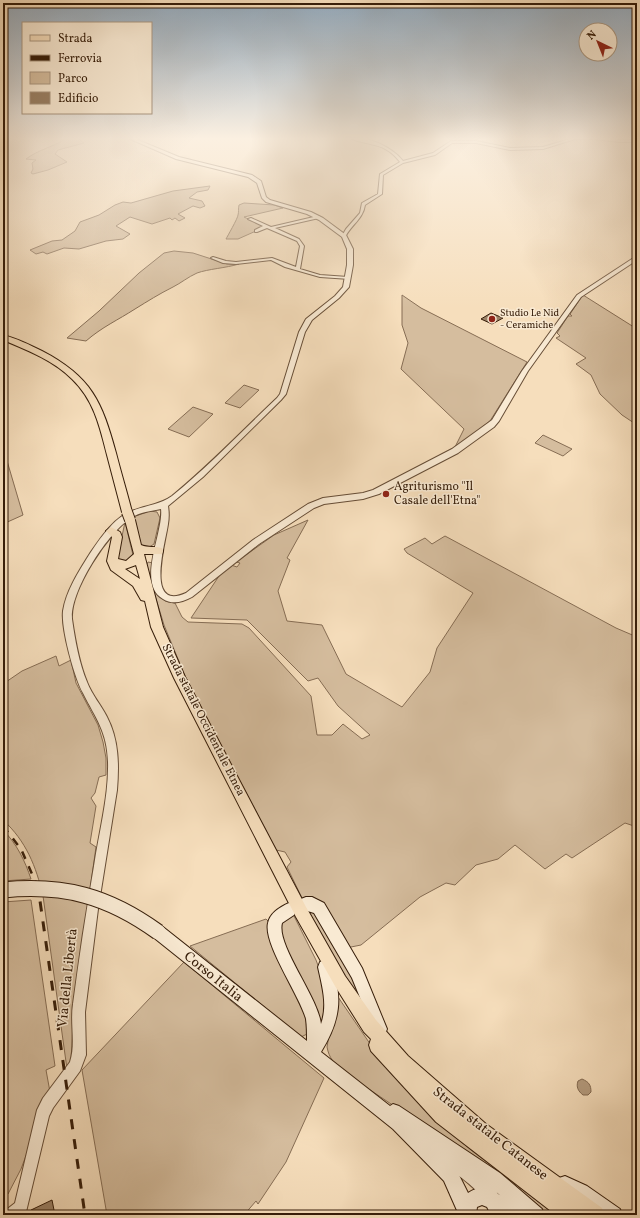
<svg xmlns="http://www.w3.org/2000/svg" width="640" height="1218" font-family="Vollkorn,serif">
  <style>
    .green { fill: #d5bd9e; stroke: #866d54 }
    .water { fill: #b59c7f; stroke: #826950 }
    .building { fill: #9a8166; stroke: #361d09 }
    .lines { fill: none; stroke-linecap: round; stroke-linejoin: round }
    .minor-casing { stroke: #664d36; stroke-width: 2 }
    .tertiary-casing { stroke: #664d36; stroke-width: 2 }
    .secondary-casing { stroke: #361d09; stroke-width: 2 }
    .primary-casing { stroke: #361d09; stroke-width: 2 }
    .minor { fill: #f9ead3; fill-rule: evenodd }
    .tertiary { fill: #f9ead3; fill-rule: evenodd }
    .secondary { fill: #f9ead3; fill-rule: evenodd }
    .primary { fill: #f6debc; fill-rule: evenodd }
    .rail-far1 { stroke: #361d09; stroke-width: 2.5; stroke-dasharray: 8 8; stroke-linecap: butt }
    .rail { stroke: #361d09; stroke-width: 3; stroke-dasharray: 10 10; stroke-linecap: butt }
    .secondary-bridge-casing { stroke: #361d09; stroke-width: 17; stroke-linecap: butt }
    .primary-bridge-casing { stroke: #361d09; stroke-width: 12; stroke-linecap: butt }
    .secondary-bridge { stroke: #f9ead3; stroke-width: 15 }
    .primary-bridge { stroke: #f6debc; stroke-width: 10 }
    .poi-dot { fill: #8f2418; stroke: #f9ead3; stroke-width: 1.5 }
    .labels { text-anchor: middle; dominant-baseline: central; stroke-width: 3; stroke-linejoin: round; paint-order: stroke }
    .far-poi-label { font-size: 10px; fill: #361d09; stroke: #f9ead3; text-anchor: start }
    .poi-label { font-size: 12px; fill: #361d09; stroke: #f9ead3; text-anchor: start }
    .street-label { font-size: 12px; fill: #361d09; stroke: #f9ead3 }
    .near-street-label { font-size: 14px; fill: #361d09; stroke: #f9ead3 }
  </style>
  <rect width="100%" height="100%" fill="#f6debc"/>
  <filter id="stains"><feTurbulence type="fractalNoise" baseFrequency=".005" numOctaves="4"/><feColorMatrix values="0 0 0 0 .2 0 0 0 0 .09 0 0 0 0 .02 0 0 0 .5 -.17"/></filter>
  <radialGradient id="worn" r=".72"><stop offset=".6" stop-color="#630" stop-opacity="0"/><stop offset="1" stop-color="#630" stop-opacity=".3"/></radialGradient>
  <g class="green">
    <path d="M60,138H85L79,139L84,143L58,150L55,154L67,162L48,170L33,174L31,173L33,169L32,163L36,160L26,159C38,150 52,147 64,140Z"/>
    <path d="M210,186L208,190L197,192L189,198L202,201L205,206L200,208L193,206L178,214L185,218L179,221L175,218L172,220L170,218L152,224L130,217L116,226L130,234L123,239L106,241L79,249L64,248L47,254L43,252L36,254L30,250L52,241L62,240L75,231L80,222L99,215L115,205L123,202L131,203L173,191Z"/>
    <path d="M244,203L274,205L283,208L244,217L265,227L238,239H226C227,237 238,218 238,215C239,212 238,209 239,205Z"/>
    <path d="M174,251L193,253L227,264H239C226,268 208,269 197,273C188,277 181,283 173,287C159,294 148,301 135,309C118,320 102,327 86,341L67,338L99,311L139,273L164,253Z"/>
    <path d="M402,295L421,308L527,362L490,421L454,449L464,429L401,369L408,343L402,325Z"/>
    <path d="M583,295L637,329V425L622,415L600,394L591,375L576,364L586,358L556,338L560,336L557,333L568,316H572L570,314Z"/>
    <path d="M244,385L259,390L240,408L225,403Z"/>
    <path d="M193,407L213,414L189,437L168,429Z"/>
    <path d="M543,435L572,449L563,456L535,443Z"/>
    <path d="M3,453L5,454L23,515L3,524Z"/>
    <path d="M150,511L157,512L160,518L154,544L148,548L141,545L134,516Z"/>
    <path d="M308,520L287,558L290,560L278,591L287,621L322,625L346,674L402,707L430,672L437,648L473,593L407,553L404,549L425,538L432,544L445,536L616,628L637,637V827L625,823L572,858L566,854L545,869L515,845L498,859L476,865L455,885L446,883L420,897L361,945L346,948L303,900L287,867L291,862L285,852L276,850L185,676L164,625L146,566L148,562L153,563L157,594L165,601L175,603L182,617L188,622L242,624L249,628L311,696L317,735H332L343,724L362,739L370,735L338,706L318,678L308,681L247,620L191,618L221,573L231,565L237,567L240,563L236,562L274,535Z"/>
    <path d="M125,522L133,555L130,562L117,560Z"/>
    <path d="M56,656L59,666L71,660L76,683L98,725L103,742L106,758V775L99,777L95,793L91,798L96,806L90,843L96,847L73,1011L72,1052L71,1061L67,1069L43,896C36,866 26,841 3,820V684L22,671Z"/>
    <path d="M3,830C17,844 25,861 31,879L3,881Z"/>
    <path d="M31,900L55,1066L46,1070L50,1092L21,1169L8,1194L3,1192V902Z"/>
    <path d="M306,907H311L347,962L369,1012L330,953Z"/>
    <path d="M292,912L316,960L327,990L323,1027L287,959L278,921Z"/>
    <path d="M266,919L269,922L307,1010L309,1033L301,1037L190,946Z"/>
    <path d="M184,962L324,1078L286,1162L258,1204L256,1201L244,1215H107L82,1070Z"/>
    <path d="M336,994L377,1054L439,1123L471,1150L556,1215H543L501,1178L342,1071C334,1063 329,1058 327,1047Z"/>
  </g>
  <path class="water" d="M582,1079C589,1082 591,1085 591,1092L588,1095H583C578,1091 576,1087 578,1081Z"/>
  <g class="building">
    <path d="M491,313L503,318L492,324L481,319Z"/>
    <path d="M52,1200L55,1215H30L31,1210Z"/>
  </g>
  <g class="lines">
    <defs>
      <g id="minor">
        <path d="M350,138C368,136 392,147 403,161L433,153L451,141H476L510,148L543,147L573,138H600L620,140H636L637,142H620L595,139H575L543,149L510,150L476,143H452L435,155L403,163L383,175L382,194L365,205C363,219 352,224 345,237H344L342,236L346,229L360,213L362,203L378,194L380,174L400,162C384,141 370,147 350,138Z"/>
        <path d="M318,216L320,217L319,218L275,228L299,239L304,246L300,269L320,275L348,277H350V279L320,277L285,267L271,260L236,264L223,263L211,258L213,257L226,261L236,262L272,258L296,267L300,246L297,241L267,228L257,232H255V230L263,226L248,219L251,218L271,227Z"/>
      </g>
      <g id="tertiary">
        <path d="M128,138H133L179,157L252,175L261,181L266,197L270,200L311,212L323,218L346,235L353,249V265L349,287L339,298L312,320L305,332L286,394L281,400L203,477L168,506C169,512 169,518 168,524C166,541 144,612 186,593L253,540L308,504L323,498L363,493L373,490L452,449L488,423L492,420L522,371L577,295L635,257L637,256V260L581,297L528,371L499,421L494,427L458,453L379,494L363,499L324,504L314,508L259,544L192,597C183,602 172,605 163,599C136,584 164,531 161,509C151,511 140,512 131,518C108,532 70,591 72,619C75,640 79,663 87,682C92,695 101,705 107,717C119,740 119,765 117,790L98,909L85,1012L86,1055L80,1071L53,1108L49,1116L26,1212L23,1215H3L6,1210L15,1203L37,1110L43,1098L70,1062C76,1044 70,1023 73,1004C79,958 86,912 94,866C99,832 109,796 108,762C107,731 96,719 83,693C74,677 61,628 63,611C66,591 79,571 89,555C100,539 113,518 132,511C146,505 160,505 172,496C209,466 242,431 277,398L280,394L299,332L306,319L335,296L343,287L347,265V249L342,237L319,220L307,214L266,202L262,198L257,183L248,177L176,159Z"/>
        <path d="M436,1144L441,1146C455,1156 491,1179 498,1194C509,1198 521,1203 526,1215H507L502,1211L486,1204C478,1186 447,1168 431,1156L429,1151L431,1146Z"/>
      </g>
      <g id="secondary">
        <path d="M306,897H312L324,903L362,968L387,1029L385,1034L380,1036L375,1034L352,978L314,913L301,909L299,904L301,899Z"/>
        <path d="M289,903L294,905L296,910L294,915L282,923C276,945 318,997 321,1024C328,1005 322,986 318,967L320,962L325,960L330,962C344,997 340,1021 321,1052L390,1106L393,1104L399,1106L500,1173L542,1209L544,1215H523L488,1185L438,1151L456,1169L468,1193C488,1179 502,1197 507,1215H491L487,1207L482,1205L477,1207L476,1215H459L444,1181L393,1129L153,937L151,932L153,927L158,925L163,927L307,1041C307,1034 307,1026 306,1019C300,996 263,944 268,923C270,913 280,907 289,903Z"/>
        <path d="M565,1176L587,1186L620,1209L622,1215H600L575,1198L559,1190L557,1184L559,1178Z"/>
      </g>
      <g id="primary">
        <path d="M3,335C16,338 30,345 42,351C92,377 102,402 116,453C121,473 127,492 132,512L130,514L127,515L122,512C117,493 112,474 107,455C100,427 94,400 72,379C53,360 27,350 3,340Z"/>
        <path d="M130,517L135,520L141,545C148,548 155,546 162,548L163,551L162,554H144L163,627L185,677L306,907L345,976L376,1020L408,1056L486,1124L602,1208L604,1215H556L436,1122L371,1051L369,1045L371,1039L364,1032L335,986L296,917L174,678L151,627L145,601L141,600L133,586L111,570L107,561L112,537L106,531L111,527L120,532L122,537L118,559L126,561L134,554L125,520ZM136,565L140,579L125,569Z"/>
      </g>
    </defs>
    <use href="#minor" class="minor-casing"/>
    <use href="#tertiary" class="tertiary-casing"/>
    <use href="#secondary" class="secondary-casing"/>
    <use href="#primary" class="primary-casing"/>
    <use href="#minor" class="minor"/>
    <use href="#tertiary" class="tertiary"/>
    <use href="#secondary" class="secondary"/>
    <use href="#primary" class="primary"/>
    <path class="rail-far1" d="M3,826L21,849L36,883"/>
    <path class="rail" d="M36,882L39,894L85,1215"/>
    <defs>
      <path id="secondary-bridge" d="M3,890C64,884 108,896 158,932"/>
      <path id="primary-bridge" d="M127,512L130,520"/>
    </defs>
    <use href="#secondary-bridge" class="secondary-bridge-casing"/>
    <use href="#primary-bridge" class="primary-bridge-casing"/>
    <use href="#secondary-bridge" class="secondary-bridge"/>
    <use href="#primary-bridge" class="primary-bridge"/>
  </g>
  <linearGradient id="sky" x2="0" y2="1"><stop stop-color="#93aabe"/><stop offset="0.45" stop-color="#fbf0e1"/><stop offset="1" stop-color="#fbf0e1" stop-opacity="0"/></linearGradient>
  <rect width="640" height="308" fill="url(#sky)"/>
  <g class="poi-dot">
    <circle cx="492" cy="319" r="4"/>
    <circle cx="386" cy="494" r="4"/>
  </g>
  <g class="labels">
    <g class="far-poi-label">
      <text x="500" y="313">Studio Le Nid<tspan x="500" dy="12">- Ceramiche</tspan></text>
    </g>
    <g class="poi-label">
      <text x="394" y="487">Agriturismo "Il<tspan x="394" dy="14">Casale dell'Etna"</tspan></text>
    </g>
    <g class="street-label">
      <text transform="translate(203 720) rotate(63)">Strada statale Occidentale Etnea</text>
    </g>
    <g class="near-street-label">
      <text transform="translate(213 977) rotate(39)">Corso Italia</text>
      <text transform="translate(68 978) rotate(-84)">Via della Libertà</text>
      <text transform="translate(490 1134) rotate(38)">Strada statale Catanese</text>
    </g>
  </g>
  <rect width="640" height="1218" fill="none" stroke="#f6debc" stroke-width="16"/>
  <rect x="4" y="4" width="632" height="1210" fill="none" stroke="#361d09" stroke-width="2"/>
  <rect x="8" y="8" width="624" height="1202" fill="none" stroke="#361d09"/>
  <rect x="22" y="22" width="130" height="92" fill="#f9ead3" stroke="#ab9882"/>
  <rect x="30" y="35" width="20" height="6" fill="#f6debc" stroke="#ab9882"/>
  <text x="58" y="42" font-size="12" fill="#361d09">Strada</text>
  <rect x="30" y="55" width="20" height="6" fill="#361d09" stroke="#ab9882"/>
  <text x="58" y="62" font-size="12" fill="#361d09">Ferrovia</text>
  <rect x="30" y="72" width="20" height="12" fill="#d5bd9e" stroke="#ab9882"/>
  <text x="58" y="82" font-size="12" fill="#361d09">Parco</text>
  <rect x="30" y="92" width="20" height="12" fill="#9a8166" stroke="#ab9882"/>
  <text x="58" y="102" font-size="12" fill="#361d09">Edificio</text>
  <g transform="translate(598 42) rotate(317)"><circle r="19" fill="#f9ead3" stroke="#ab9882"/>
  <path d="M0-3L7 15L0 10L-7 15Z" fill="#8f2418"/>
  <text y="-6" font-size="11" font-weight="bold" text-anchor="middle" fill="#361d09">N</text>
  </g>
  <rect width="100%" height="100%" filter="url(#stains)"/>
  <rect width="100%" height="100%" fill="url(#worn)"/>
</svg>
